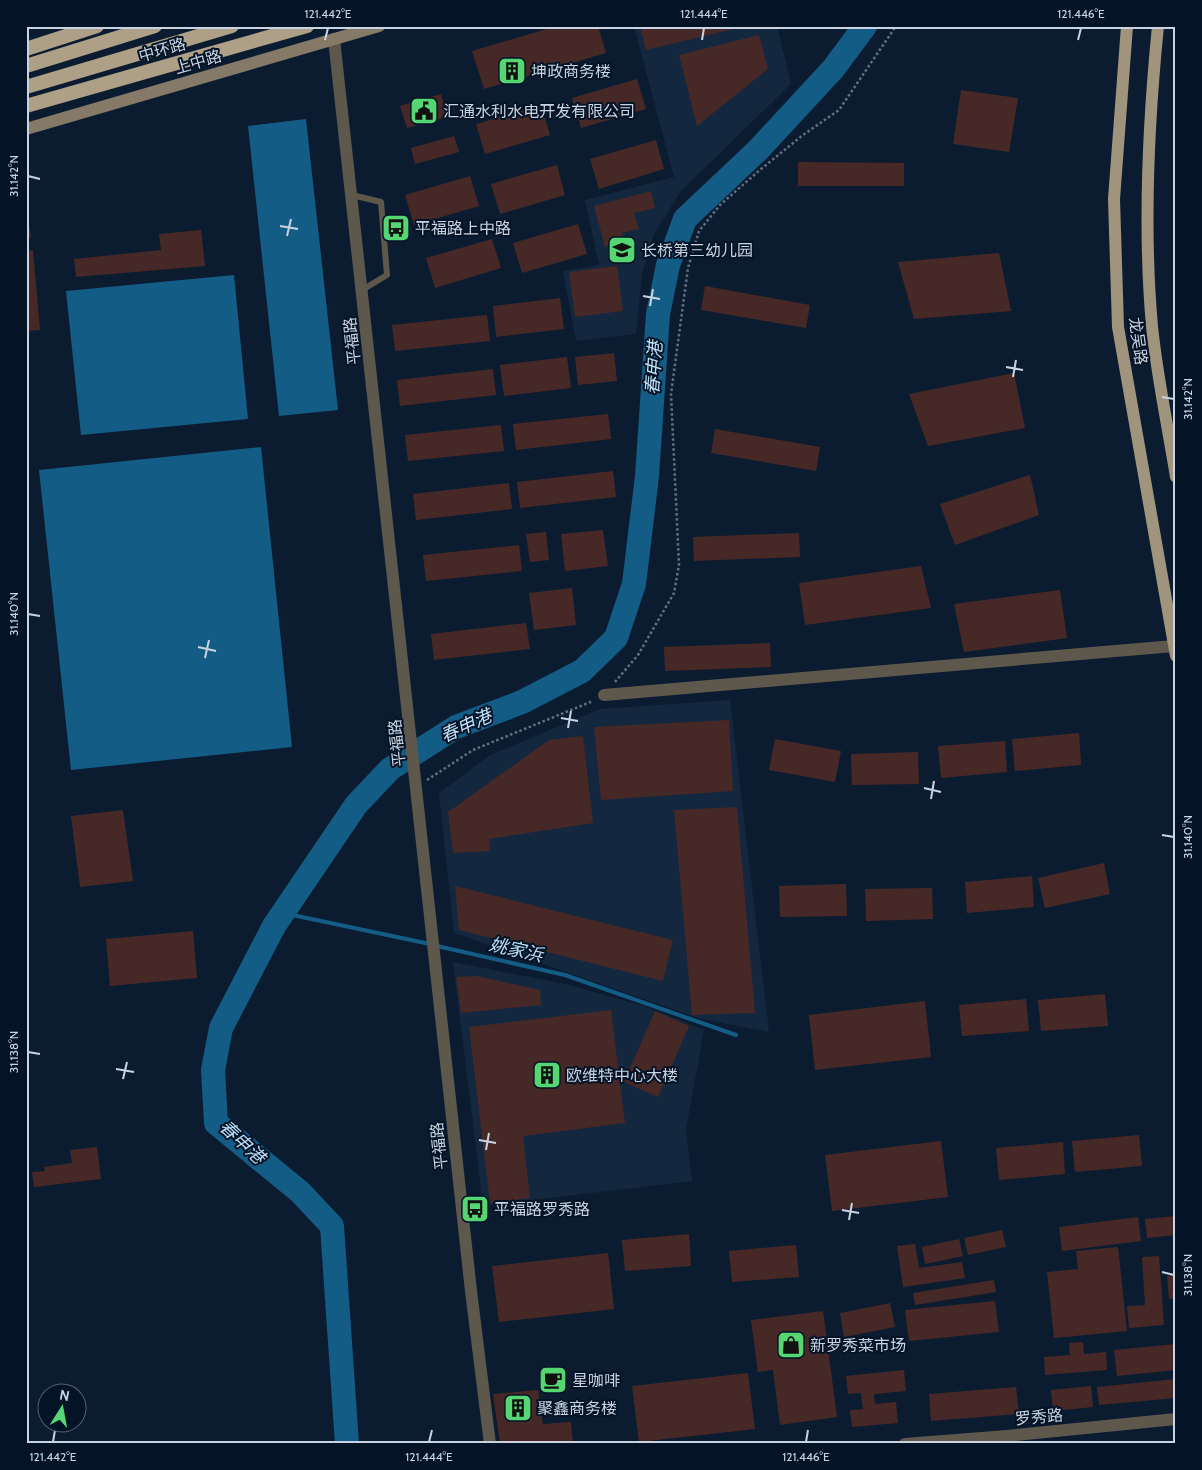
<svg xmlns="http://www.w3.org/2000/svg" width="1202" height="1470" font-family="Cabin,'Noto Sans SC',sans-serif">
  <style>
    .built { fill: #13273f }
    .water { fill: #125c85 }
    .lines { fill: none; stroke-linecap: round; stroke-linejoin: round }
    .stream { stroke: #125c85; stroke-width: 4 }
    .river { stroke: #125c85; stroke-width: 24 }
    .building { fill: #462926 }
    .path { stroke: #637081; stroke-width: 2.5; stroke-dasharray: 2.5 2.5; stroke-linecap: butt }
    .service { stroke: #5e584c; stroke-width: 6 }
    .minor { stroke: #5e584c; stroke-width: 12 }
    .tertiary { stroke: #5e584c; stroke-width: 12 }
    .secondary { stroke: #847a67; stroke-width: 12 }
    .primary { stroke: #a1947c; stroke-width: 12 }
    .trunk { stroke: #aea086; stroke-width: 14 }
    .ticks { fill: none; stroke: #c9d3e1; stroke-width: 2 }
    .labels { text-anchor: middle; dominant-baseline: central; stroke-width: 4; stroke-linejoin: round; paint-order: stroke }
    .street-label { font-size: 16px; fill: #c9d3e1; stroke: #041326 }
    .poi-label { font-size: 16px; fill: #c9d3e1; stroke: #041326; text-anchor: start }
    .water-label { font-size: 18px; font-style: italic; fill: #bee0f9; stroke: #041326 }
    .neatline { fill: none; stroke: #c9d3e1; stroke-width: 2 }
    .ticks-label { font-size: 12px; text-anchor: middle; fill: #c9d3e1 }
  </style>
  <rect width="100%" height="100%" fill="#0c1c30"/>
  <g class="built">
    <path d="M634,26H777L791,84L681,191L654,234L642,274L636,334L576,341L563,271L599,265L585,200L674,177Z"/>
    <path d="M730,700L769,1032L701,1019L454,933L439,793L490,755L600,709Z"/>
    <path d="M453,962L565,984L644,1006L704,1030L686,1130L692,1181L483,1206Z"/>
  </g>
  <g class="water">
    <path d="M306,119L338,410L279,416L248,126Z"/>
    <path d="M234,275L248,419L81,435L66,291Z"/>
    <path d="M261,447L292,747L71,770L39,470Z"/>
  </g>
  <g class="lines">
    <g class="stream">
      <path d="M283,913L430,944"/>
      <path d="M437,946L565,975L736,1035"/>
    </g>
    <path class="river" d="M347,1444L332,1226L300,1192L216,1123L213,1070L221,1028L274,926L356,805L390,769L456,727L522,702L582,671L616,638L634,584L647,476L658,314L668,265L685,219L758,150L833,69L865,26"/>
  </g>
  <g class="building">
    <path d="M557,26H598L606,53L484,89L472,51Z"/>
    <path d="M640,26H741L742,27L646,50Z"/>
    <path d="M759,35L768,69L697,126L679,55Z"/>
    <path d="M637,79L646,109L581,128L572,98Z"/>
    <path d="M961,90L1018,98L1009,152L953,144Z"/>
    <path d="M441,94L447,117L407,128L400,106Z"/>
    <path d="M541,105L550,135L485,154L476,124Z"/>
    <path d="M454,136L459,152L415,164L411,148Z"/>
    <path d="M656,140L664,169L599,189L590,159Z"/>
    <path d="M798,162L904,163V186H798Z"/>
    <path d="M557,165L565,195L500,214L491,184Z"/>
    <path d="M470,176L479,206L414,225L405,195Z"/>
    <path d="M651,191L655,208L634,213L639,229L622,233L624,242L605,247L594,206Z"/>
    <path d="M26,200L31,238H26Z"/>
    <path d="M578,224L587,254L522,273L513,243Z"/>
    <path d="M201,230L205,266L76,277L74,259L161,250L159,234Z"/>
    <path d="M492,239L501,268L435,288L426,258Z"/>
    <path d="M33,250L40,330L26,331V251Z"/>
    <path d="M999,253L1011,311L914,319L898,262Z"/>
    <path d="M617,266L623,311L575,317L569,272Z"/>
    <path d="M705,286L810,305L806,328L701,310Z"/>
    <path d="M560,298L564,329L496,337L493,306Z"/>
    <path d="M487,315L490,341L395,351L392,325Z"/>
    <path d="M614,353L617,381L578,385L575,357Z"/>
    <path d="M567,357L571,388L504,396L500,365Z"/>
    <path d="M493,369L496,395L400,406L397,380Z"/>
    <path d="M1014,373L1025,428L928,446L909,394Z"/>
    <path d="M608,414L611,439L516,450L513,424Z"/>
    <path d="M501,425L504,451L408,461L405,435Z"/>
    <path d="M715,429L820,447L816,471L711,453Z"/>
    <path d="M613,471L616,497L520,508L517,482Z"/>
    <path d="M1030,475L1039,515L955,545L940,504Z"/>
    <path d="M509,483L512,509L416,520L413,494Z"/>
    <path d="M603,530L608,566L565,571L561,534Z"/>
    <path d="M546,532L549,560L530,562L526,534Z"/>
    <path d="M799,533L800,557L694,561L693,537Z"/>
    <path d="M519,545L522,571L426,581L423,555Z"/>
    <path d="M921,566L931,608L805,625L799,583Z"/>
    <path d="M572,588L576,625L534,630L529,593Z"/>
    <path d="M1060,590L1067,638L964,652L954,604Z"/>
    <path d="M526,623L530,649L434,660L431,634Z"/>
    <path d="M770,643L771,667L665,671L664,647Z"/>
    <path d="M729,720L733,791L601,800L594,727Z"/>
    <path d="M1079,733L1081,765L1015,771L1012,739Z"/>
    <path d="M583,736L593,823L489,839L490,851L453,853L448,812L549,740Z"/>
    <path d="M775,739L841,751L835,782L769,770Z"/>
    <path d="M1005,741L1007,772L941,778L938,746Z"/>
    <path d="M918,752L919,784L852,785L851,754Z"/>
    <path d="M737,807L755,1013L692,1015L674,810Z"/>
    <path d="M123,810L133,881L80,887L71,816Z"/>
    <path d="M1104,863L1110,894L1045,908L1038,878Z"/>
    <path d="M1032,876L1034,907L967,913L965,882Z"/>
    <path d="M846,884L847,916L780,917L779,886Z"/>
    <path d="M455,886L673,940L663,981L459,930Z"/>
    <path d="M932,888L933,919L866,921L865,889Z"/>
    <path d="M193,931L197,978L110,986L106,939Z"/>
    <path d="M477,976L540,990L541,1005L461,1013L456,977Z"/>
    <path d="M1105,994L1108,1026L1041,1031L1038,1000Z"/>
    <path d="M1026,999L1029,1031L962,1036L959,1005Z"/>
    <path d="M925,1001L931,1057L815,1070L809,1015Z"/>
    <path d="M611,1010L625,1123L523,1136L530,1198L490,1203L469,1027Z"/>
    <path d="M655,1011L689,1026L658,1097L624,1082Z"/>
    <path d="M1139,1135L1142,1166L1075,1172L1072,1141Z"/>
    <path d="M941,1141L948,1197L832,1211L825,1155Z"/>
    <path d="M1063,1142L1065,1174L999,1180L996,1148Z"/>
    <path d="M97,1147L101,1179L34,1187L32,1172L45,1171L44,1167L72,1163L70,1150Z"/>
    <path d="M1176,1216V1235L1147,1238L1145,1219Z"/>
    <path d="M1138,1217L1141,1241L1062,1251L1059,1227Z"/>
    <path d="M1002,1230L1006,1247L968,1255L964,1238Z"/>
    <path d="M689,1234L691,1266L625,1271L622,1240Z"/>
    <path d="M959,1239L963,1256L925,1264L922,1247Z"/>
    <path d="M915,1244L919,1268L962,1262L965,1278L903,1287L897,1246Z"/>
    <path d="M796,1245L799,1277L732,1282L729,1251Z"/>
    <path d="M1118,1247L1127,1331L1054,1338L1047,1272L1078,1269L1076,1251Z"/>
    <path d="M608,1253L614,1309L499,1322L492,1266Z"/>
    <path d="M1159,1256L1164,1325L1129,1328L1127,1306L1145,1305L1142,1257Z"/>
    <path d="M1176,1275V1299H1169L1167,1276Z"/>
    <path d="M994,1280L996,1292L915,1305L913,1293Z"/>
    <path d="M995,1301L999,1332L909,1341L905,1310Z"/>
    <path d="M890,1303L895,1327L844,1337L840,1313Z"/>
    <path d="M823,1311L837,1417L780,1425L773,1370L758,1372L751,1320Z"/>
    <path d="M1083,1342L1084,1354L1106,1352L1107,1370L1045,1375L1044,1357L1070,1355L1069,1343Z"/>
    <path d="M1176,1344V1370L1117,1376L1114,1350Z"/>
    <path d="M904,1370L906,1391L874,1394L875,1404L896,1402L898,1423L852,1427L850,1410L863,1409L861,1393L848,1394L846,1376Z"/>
    <path d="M748,1373L755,1429L639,1442L632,1386Z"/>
    <path d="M1176,1379V1398L1099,1405L1097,1387Z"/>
    <path d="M1091,1386L1093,1407L1053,1411L1051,1390Z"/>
    <path d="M1016,1387L1019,1414L931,1421L929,1394Z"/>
    <path d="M538,1390L543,1424L571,1422L573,1444H500L493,1394Z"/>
  </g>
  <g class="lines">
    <g class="path">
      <path d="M615,682L638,655L674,593L679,565L671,394L688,268L699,231L720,205L761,169L803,135L839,110L896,26"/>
      <path d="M427,780L473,750L593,701"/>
    </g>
    <path class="service" d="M352,195L381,202L387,275L362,290"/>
    <g class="minor">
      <path d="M334,39L471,1291L490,1444"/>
      <path d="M604,695L1174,646"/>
    </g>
    <path class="tertiary" d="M905,1444L1007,1436L1176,1419"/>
    <path class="secondary" d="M26,129L379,26"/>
    <g class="primary">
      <path d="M1127,26L1114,199L1118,327L1176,656"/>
      <path d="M1158,26C1148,126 1143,226 1152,326C1157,377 1168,427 1176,477"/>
    </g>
    <g class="trunk">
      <path d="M26,49L97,26"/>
      <path d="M26,66L155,26"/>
      <path d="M26,87L232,26"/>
      <path d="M26,106L307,26"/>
    </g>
  </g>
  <path class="ticks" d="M325,40L328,28M702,40L704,28M1078,40L1081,28M28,176L40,179M280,226L298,229M287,236L291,219M643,296L660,299M650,306L653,289M1006,367L1023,370M1013,377L1016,360M1162,397L1174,399M28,614L40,616M198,647L216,651M205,658L209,640M561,718L578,721M568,728L571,711M924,788L941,792M931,799L934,781M1162,835L1174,837M28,1052L40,1054M116,1069L134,1072M123,1079L127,1062M479,1140L496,1143M486,1150L489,1133M842,1210L859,1213M849,1220L852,1203M1162,1272L1174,1275M53,1442L55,1430M429,1442L432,1430M806,1442L808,1430"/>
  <defs>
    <symbol id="building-square" viewBox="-11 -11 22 22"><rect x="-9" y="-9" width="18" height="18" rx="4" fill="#55d672" stroke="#041326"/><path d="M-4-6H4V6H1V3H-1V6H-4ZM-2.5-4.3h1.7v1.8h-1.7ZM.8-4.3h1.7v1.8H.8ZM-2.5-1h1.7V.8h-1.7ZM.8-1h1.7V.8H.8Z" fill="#111"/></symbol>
    <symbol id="civic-square" viewBox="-11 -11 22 22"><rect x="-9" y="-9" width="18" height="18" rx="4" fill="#55d672" stroke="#041326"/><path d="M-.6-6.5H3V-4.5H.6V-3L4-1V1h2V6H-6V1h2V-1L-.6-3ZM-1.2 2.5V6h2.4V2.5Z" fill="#111"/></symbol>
    <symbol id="bus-square" viewBox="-11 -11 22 22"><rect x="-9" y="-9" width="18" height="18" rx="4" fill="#55d672" stroke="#041326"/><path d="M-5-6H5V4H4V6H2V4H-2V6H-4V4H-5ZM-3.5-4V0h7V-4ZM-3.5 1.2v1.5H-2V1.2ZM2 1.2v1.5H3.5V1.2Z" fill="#111"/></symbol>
    <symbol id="school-square" viewBox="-11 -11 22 22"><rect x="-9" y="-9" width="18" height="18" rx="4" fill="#55d672" stroke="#041326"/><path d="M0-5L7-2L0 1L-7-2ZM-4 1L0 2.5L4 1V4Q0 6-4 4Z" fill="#111"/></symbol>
    <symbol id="shop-square" viewBox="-11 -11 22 22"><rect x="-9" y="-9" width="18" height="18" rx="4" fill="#55d672" stroke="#041326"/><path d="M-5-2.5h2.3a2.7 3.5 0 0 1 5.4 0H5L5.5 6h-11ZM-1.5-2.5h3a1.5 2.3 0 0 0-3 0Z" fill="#111"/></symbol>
    <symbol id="cafe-square" viewBox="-11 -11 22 22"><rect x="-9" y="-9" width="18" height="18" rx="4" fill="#55d672" stroke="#041326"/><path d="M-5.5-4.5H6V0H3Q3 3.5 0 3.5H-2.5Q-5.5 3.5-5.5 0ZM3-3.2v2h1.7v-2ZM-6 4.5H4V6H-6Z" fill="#111"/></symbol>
  </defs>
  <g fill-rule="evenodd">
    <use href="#building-square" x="496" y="55" width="32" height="32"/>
    <use href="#civic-square" x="408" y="95" width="32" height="32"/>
    <use href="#bus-square" x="380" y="212" width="32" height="32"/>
    <use href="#school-square" x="606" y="234" width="32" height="32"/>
    <use href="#building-square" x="531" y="1059" width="32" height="32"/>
    <use href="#bus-square" x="459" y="1193" width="32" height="32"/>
    <use href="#shop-square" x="775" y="1329" width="32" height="32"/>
    <use href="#cafe-square" x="537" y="1364" width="32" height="32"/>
    <use href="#building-square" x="502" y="1392" width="32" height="32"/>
  </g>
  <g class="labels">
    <g class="street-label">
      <text transform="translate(162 50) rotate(-16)">中环路</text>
      <text transform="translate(198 62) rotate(-16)">上中路</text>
      <text transform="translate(352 341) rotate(-96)">平福路</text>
      <text transform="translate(1138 341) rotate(82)">龙吴路</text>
      <text transform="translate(397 743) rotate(-96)">平福路</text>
      <text transform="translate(439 1146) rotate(-96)">平福路</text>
      <text transform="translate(1039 1417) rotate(-5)">罗秀路</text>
    </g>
    <g class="poi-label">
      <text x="531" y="71">坤政商务楼</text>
      <text x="443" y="111">汇通水利水电开发有限公司</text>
      <text x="415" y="228">平福路上中路</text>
      <text x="641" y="250">长桥第三幼儿园</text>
      <text x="566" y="1075">欧维特中心大楼</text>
      <text x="494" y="1209">平福路罗秀路</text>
      <text x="810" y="1345">新罗秀菜市场</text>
      <text x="572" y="1380">星咖啡</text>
      <text x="537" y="1408">聚鑫商务楼</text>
    </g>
    <g class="water-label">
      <text transform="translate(654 368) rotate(-86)">春申港</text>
      <text transform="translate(466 726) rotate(-25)">春申港</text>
      <text transform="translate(516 950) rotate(13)">姚家浜</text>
      <text transform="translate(242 1142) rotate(43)">春申港</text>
    </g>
  </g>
  <rect width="1202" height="1470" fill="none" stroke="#041326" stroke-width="55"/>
  <g transform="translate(62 1408) rotate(11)"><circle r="24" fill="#041326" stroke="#536071"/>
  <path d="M0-4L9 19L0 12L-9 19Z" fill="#55d672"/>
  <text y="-8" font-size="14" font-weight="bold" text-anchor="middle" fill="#c9d3e1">N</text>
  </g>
  <rect x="28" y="28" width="1146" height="1414" class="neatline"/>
  <g class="ticks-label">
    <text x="328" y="18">121.442°E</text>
    <text x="704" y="18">121.444°E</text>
    <text x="1081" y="18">121.446°E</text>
    <text transform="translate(14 176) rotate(-90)" y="4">31.142°N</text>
    <text transform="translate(1188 399) rotate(-90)" y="4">31.142°N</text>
    <text transform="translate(14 614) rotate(-90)" y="4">31.140°N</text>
    <text transform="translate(1188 837) rotate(-90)" y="4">31.140°N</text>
    <text transform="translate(14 1052) rotate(-90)" y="4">31.138°N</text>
    <text transform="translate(1188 1275) rotate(-90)" y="4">31.138°N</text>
    <text x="53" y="1461">121.442°E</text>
    <text x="429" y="1461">121.444°E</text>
    <text x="806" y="1461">121.446°E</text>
  </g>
</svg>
